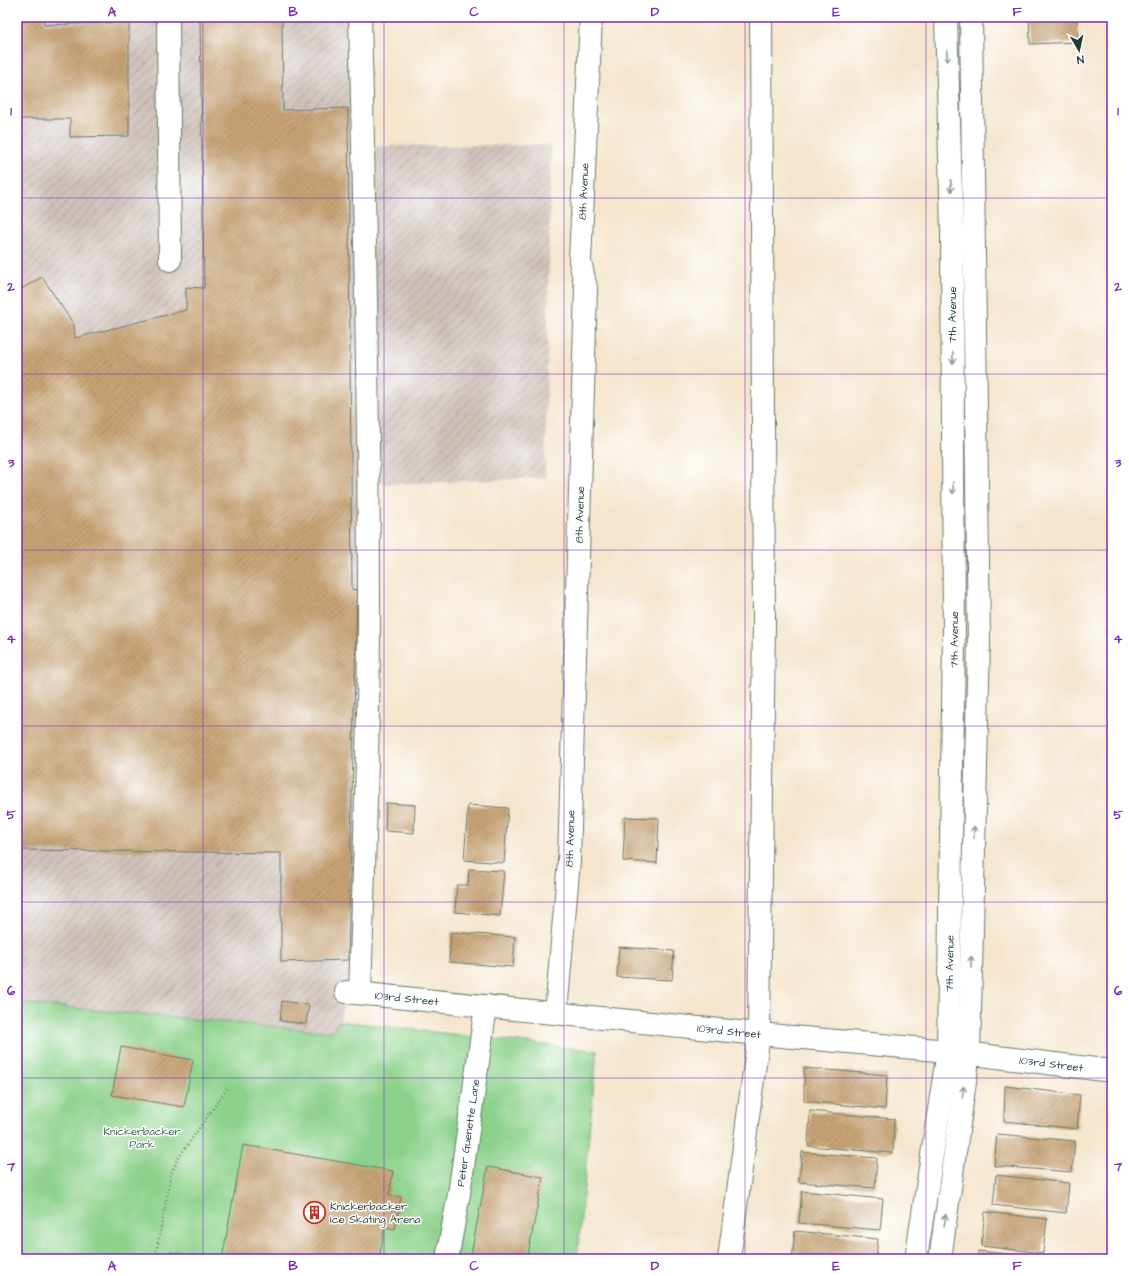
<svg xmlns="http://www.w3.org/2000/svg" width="1129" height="1276" font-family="'Architects Daughter',sans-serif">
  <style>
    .industrial { fill: url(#industrial-furrows) }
    .green { fill: #8cd18b; stroke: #568760 }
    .building { fill: url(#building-hatch) }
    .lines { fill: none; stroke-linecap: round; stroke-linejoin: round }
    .minor-casing { stroke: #6a7869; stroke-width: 24 }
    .path { stroke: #6a7869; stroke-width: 2.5; stroke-dasharray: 1 3; stroke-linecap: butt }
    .minor { stroke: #fff; stroke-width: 22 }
    .oneway { stroke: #8f9e9a }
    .grid { fill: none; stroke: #7b2cbf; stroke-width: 1; stroke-opacity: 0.55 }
    .labels { text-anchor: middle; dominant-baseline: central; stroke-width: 3; stroke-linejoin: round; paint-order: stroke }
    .street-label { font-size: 11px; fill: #1f3d34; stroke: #fff }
    .park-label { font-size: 11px; fill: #3a624a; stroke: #fff }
    .poi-label { font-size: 11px; fill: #1f3d34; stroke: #fff; text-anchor: start }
    .neatline { fill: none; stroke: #7b2cbf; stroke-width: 1.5 }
    .grid-label { font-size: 13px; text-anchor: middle; font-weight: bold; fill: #7b2cbf }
  </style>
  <defs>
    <pattern id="industrial-furrows" width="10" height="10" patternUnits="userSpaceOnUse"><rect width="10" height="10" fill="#cec1ba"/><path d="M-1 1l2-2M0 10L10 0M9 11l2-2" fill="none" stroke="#a79e98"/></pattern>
    <pattern id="building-hatch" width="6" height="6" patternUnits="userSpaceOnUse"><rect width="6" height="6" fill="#c7a375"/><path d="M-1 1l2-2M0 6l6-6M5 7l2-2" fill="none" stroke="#a18661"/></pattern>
  </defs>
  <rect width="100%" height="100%" fill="#fff"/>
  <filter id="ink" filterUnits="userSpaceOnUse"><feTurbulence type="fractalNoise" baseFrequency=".025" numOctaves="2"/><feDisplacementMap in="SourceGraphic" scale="8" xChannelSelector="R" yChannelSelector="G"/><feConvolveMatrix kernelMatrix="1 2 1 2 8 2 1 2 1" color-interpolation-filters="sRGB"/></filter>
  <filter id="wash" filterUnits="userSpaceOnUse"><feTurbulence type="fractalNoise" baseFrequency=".012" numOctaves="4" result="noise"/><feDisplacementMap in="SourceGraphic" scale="16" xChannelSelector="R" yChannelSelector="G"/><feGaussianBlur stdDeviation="0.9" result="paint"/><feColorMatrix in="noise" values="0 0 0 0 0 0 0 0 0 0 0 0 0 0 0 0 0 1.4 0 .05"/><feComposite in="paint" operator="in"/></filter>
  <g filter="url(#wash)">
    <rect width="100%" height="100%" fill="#f4e5cc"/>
    <path class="industrial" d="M17,17H350L353,146L551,145L545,478L360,485L361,591L353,960L340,1021L332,1033L17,1003Z"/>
    <path class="green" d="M17,1003L331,1032L340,1021L597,1051L577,1259H17Z"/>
    <g id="blocks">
      <g class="building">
        <path d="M17,17H44V25L129,22V136L70,137V119H17Z"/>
        <path d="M1029,17H1077L1078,42L1030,44Z"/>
        <path d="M200,18H282L283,110L348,108L352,589L357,590L348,960L281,962V853L17,850V342H19L18,291L42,277L74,325L75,338L186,310V287L204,288Z"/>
        <path d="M386,803L415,805L414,833L385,831Z"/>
        <path d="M468,805L508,808L504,863L464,860Z"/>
        <path d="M625,817L659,818L657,863L623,861Z"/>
        <path d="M469,869L504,871L500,916L455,912L457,885H468Z"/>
        <path d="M451,932L515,937L513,967L449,962Z"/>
        <path d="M619,947L674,951L672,980L617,977Z"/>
        <path d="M282,1001L309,1005L306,1024L280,1021Z"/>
        <path d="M121,1047L193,1060L184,1107L112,1095Z"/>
        <path d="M804,1068L887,1075L885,1109L804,1101Z"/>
        <path d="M1005,1086L1080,1095L1077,1129L1004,1121Z"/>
        <path d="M810,1111L894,1119L893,1153L808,1146Z"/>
        <path d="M997,1134L1075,1141L1072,1172L994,1166Z"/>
        <path d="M243,1145L393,1171L389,1195L401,1197L395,1229L385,1227L379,1259H222Z"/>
        <path d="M802,1152L877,1158L875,1188L799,1182Z"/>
        <path d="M488,1167L543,1177L527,1259H470Z"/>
        <path d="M996,1175L1069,1183L1066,1213L993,1205Z"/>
        <path d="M802,1191L883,1199L880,1230L799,1223Z"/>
        <path d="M985,1212L1047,1219L1043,1253L981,1246Z"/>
        <path d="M795,1231L878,1239L876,1257H865L864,1259H792Z"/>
        <path d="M978,1251L1037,1257V1259H977Z"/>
        <path d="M170,1252L207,1258V1259H169Z"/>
      </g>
    </g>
  </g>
  <g filter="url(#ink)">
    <use href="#blocks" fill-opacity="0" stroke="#6a7869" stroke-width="1"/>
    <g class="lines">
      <defs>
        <g id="minor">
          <path d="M168,17L170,260"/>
          <path d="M360,17C365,216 369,416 369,616C369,742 364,867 360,993"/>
          <path id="s1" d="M346,992L759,1034L948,1051L1112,1071"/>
          <path id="s2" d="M556,1013L569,860L586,288L580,261L591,17"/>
          <path id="s3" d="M447,1259L459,1194L486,1006"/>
          <path d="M729,1259L759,1034L764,621L761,17"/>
          <path id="s4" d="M916,1259L948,1051L954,637L952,230L946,17"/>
          <path d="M940,1259L969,1053L979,641L971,17"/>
        </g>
      </defs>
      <use href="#minor" class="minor-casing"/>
      <path class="path" d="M155,1259L171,1174L177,1160L228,1087"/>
      <use href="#minor" class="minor"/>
    </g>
    <defs><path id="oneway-shaft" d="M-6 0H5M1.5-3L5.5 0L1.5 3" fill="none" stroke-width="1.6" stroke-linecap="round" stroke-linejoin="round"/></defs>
    <g class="oneway">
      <use href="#oneway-shaft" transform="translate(947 56) rotate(88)"/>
      <use href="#oneway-shaft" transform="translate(951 186) rotate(88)"/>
      <use href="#oneway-shaft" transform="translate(953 358) rotate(90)"/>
      <use href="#oneway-shaft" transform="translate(953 488) rotate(90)"/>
      <use href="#oneway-shaft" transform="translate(974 832) rotate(-89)"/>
      <use href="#oneway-shaft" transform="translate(971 962) rotate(-89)"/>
      <use href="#oneway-shaft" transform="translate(963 1092) rotate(-82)"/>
      <use href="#oneway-shaft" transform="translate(945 1220) rotate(-82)"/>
    </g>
  </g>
  <path class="grid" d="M203,17V1259M384,17V1259M564,17V1259M745,17V1259M926,17V1259M17,198H1112M17,374H1112M17,550H1112M17,726H1112M17,902H1112M17,1078H1112"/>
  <defs>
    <symbol id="building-ring" viewBox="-11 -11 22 22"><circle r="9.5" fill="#fff" stroke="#c8321e" stroke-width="1.5"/><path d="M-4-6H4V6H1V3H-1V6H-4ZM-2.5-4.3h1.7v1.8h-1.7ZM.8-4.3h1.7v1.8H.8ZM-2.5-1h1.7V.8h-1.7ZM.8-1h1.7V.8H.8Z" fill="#c8321e"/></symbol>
  </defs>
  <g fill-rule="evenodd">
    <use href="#building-ring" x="302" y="1200" width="25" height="25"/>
  </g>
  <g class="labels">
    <g class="street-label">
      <text stroke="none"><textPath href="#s2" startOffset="823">8th Avenue</textPath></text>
      <text transform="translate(952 315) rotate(-90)">7th Avenue</text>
      <text stroke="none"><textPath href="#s2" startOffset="499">8th Avenue</textPath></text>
      <text stroke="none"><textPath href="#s4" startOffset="622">7th Avenue</textPath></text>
      <text stroke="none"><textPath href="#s2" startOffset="175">8th Avenue</textPath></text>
      <text stroke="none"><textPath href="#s4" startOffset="298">7th Avenue</textPath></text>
      <text stroke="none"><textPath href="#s1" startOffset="61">103rd Street</textPath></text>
      <text stroke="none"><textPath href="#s1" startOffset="385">103rd Street</textPath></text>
      <text stroke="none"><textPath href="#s1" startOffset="709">103rd Street</textPath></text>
      <text stroke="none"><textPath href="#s3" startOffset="128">Peter Guenette Lane</textPath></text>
    </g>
    <g class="park-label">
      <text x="142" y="1131">Knickerbacker<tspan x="142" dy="13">Park</tspan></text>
    </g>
    <g class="poi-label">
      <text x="330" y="1206">Knickerbacker<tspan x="330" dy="13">Ice Skating Arena</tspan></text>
    </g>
  </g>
  <rect width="1129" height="1276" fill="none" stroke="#fff" stroke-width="44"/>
  <g transform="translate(1079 50) rotate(171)" stroke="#ffffff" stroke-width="3" paint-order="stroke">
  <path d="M0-3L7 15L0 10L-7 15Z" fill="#1f3d34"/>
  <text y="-6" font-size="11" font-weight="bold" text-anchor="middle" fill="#1f3d34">N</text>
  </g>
  <rect x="22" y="22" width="1085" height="1232" class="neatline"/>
  <g class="grid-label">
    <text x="112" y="16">A</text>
    <text x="293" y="16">B</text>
    <text x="474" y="16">C</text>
    <text x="655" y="16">D</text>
    <text x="836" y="16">E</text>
    <text x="1017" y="16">F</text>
    <text x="11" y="115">1</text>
    <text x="1118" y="115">1</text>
    <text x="11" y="291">2</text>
    <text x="1118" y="291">2</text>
    <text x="11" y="467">3</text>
    <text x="1118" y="467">3</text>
    <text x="11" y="643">4</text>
    <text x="1118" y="643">4</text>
    <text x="11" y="819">5</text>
    <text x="1118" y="819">5</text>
    <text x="11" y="995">6</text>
    <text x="1118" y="995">6</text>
    <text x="11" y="1171">7</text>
    <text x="1118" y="1171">7</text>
    <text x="112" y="1270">A</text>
    <text x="293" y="1270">B</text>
    <text x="474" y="1270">C</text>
    <text x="655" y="1270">D</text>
    <text x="836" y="1270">E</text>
    <text x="1017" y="1270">F</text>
  </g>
</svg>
